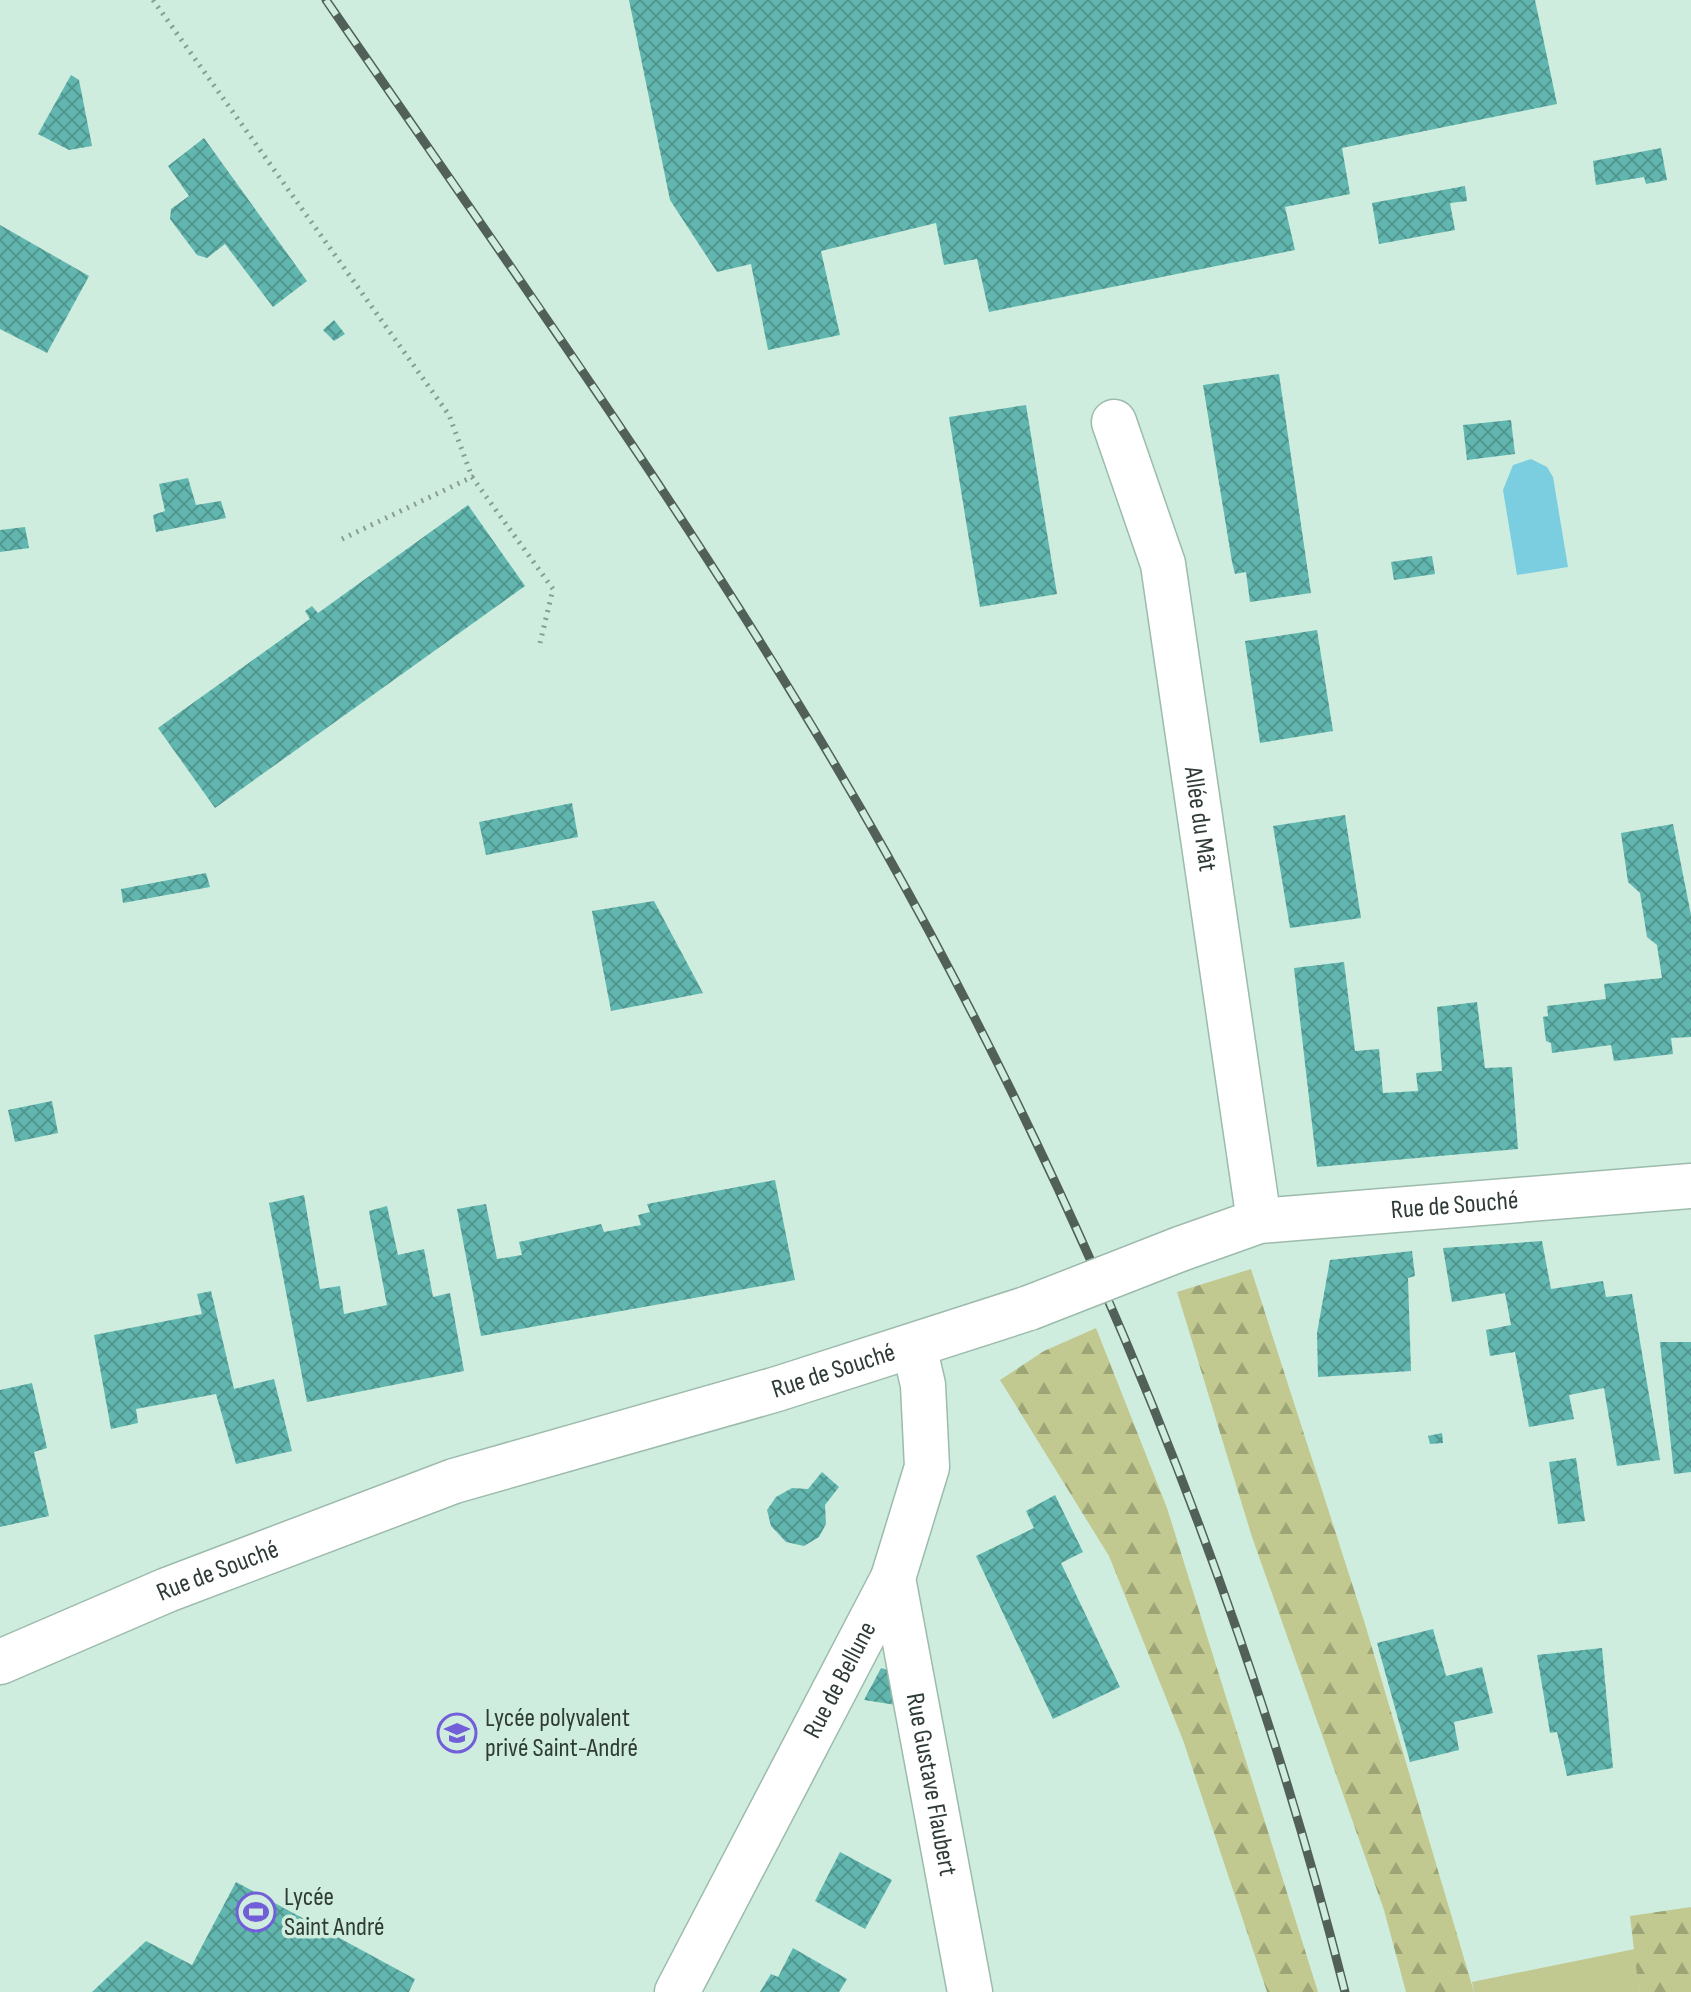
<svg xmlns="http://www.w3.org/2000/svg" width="1691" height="1992" font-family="'Sofia Sans Condensed',sans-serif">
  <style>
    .green { fill: #c1c990 }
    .forest { fill: url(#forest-firs) }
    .water { fill: #7bcedf }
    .building { fill: url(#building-cross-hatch) }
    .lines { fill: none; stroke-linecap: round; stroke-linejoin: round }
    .minor-casing { stroke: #9dbbac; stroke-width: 47 }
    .path { stroke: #879d92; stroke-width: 5; stroke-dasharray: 2 6; stroke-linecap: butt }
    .minor { stroke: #fff; stroke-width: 44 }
    .rail-casing { stroke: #516058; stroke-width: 9 }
    .rail { stroke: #cfedde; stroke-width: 6; stroke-dasharray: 18; stroke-linecap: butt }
    .minor-bridge-casing { stroke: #9dbbac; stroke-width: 47; stroke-linecap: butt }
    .minor-bridge { stroke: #fff; stroke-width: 44 }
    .labels { text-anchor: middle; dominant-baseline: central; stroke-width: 7; stroke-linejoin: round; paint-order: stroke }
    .street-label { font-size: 26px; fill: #2f3b35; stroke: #cfedde }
    .poi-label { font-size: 26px; fill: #2f3b35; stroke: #cfedde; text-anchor: start }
  </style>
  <defs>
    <pattern id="forest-firs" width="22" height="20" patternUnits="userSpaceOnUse" patternTransform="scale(2)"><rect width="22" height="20" fill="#c1c990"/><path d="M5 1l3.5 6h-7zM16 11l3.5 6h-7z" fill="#9da476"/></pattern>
    <pattern id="building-cross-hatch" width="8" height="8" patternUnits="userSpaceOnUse" patternTransform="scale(2)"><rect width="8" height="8" fill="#61b7af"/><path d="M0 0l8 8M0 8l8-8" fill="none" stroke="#50968f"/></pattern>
  </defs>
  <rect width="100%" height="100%" fill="#cfedde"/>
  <path class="green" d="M1635,1949L1639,1992H1474L1472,1982Z"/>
  <g class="forest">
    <path d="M1251,1269L1365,1624L1474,1992H1406L1384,1910L1252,1537L1177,1292Z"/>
    <path d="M1096,1328L1167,1508L1318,1992H1267L1183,1740L1109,1556L1000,1380L1044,1351Z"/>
    <path d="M1691,1907V1992H1639L1630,1916Z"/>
  </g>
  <path class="water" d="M1531,459L1547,467L1553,477L1568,567L1517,575L1503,490L1513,465Z"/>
  <g class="building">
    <path d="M629,0H1535L1557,104L1342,148L1350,194L1285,207L1295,250L989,312L977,259L944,265L936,223L821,251L840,335L768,350L751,264L717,272L670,200Z"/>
    <path d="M71,75L79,80L92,146L69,150L38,134Z"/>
    <path d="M204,138L307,281L273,307L225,244L207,258L197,255L170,219L171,209L189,196L168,166Z"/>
    <path d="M1661,148L1667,180L1646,184L1644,177L1596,185L1593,161Z"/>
    <path d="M1465,186L1467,201L1450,203L1455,230L1379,244L1372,203Z"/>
    <path d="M0,225L89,276L47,353L0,329Z"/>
    <path d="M334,320L345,334L334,341L323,330Z"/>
    <path d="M1279,374L1311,593L1250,602L1246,572L1235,574L1232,562L1203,385Z"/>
    <path d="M1026,405L1057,594L980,607L949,417Z"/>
    <path d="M1511,420L1515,454L1467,460L1463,425Z"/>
    <path d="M188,478L196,505L221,501L226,518L156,532L153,515L165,511L159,484Z"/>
    <path d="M468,505L525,586L215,808L158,728L310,619L305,611L312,606L318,613Z"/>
    <path d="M25,527L29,548L0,552V530Z"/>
    <path d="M1432,556L1435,574L1394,580L1391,562Z"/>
    <path d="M1317,630L1333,731L1260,743L1245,641Z"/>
    <path d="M572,803L578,837L486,855L479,822Z"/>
    <path d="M1345,815L1361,918L1290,928L1273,826Z"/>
    <path d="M1673,824L1691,915V1037L1671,1038L1673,1054L1614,1061L1611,1045L1552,1053L1551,1043L1546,1041L1543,1017L1548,1016L1547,1006L1606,999L1604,984L1662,978L1657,945L1647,937L1640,893L1628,882L1621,833Z"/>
    <path d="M206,873L210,887L123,903L121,889Z"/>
    <path d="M654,901L703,993L611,1011L592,911Z"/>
    <path d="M1344,962L1355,1051L1379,1049L1383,1093L1418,1091L1416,1073L1442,1071L1437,1007L1477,1002L1485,1068L1512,1067L1518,1149L1317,1167L1294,968Z"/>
    <path d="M52,1101L58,1133L15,1142L8,1110Z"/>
    <path d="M775,1180L795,1280L481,1336L457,1209L486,1204L497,1259L522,1255L519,1242L601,1224L604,1232L641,1225L638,1215L650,1212L647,1204Z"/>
    <path d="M304,1195L320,1289L340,1286L344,1314L387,1305L369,1211L387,1206L398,1255L424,1249L433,1297L450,1293L464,1371L307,1402L269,1203Z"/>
    <path d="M1542,1241L1551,1289L1603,1281L1606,1297L1632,1294L1660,1460L1617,1466L1604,1388L1569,1395L1574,1419L1529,1427L1515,1352L1490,1356L1486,1330L1511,1325L1505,1293L1452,1302L1443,1248Z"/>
    <path d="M1412,1251L1415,1276L1408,1278L1411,1371L1318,1377L1317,1333L1330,1260Z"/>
    <path d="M211,1291L234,1389L274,1379L292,1451L236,1464L216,1394L136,1409L138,1423L111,1429L94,1335L202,1314L197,1294Z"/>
    <path d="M1660,1342H1691V1472L1674,1474Z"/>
    <path d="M32,1383L47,1448L34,1452L49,1516L0,1527V1390Z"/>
    <path d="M1442,1433L1443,1443L1430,1444L1428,1436Z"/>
    <path d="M1576,1458L1585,1521L1558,1524L1549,1462Z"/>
    <path d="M822,1472L839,1487L825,1505L826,1524L819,1537L804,1546L786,1542L771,1526L767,1510L776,1497L792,1488L808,1489Z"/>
    <path d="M1055,1495L1083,1552L1061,1563L1120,1687L1053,1719L976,1556L1034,1528L1026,1511Z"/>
    <path d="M1433,1629L1446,1676L1482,1667L1493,1713L1454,1722L1459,1750L1410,1762L1377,1643Z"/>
    <path d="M1602,1648L1613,1768L1567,1776L1557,1732L1550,1733L1537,1655Z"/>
    <path d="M881,1668L890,1671L896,1705L864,1700Z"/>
    <path d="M840,1852L892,1880L865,1929L815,1901Z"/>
    <path d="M236,1882L415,1979L409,1992H92L146,1941L192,1965Z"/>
    <path d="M793,1948L847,1979L839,1992H760L771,1974L778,1977Z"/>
  </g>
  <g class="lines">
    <defs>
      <g id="minor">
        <path id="s1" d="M1114,422L1163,564L1259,1221"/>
        <path id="s2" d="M1180,1249L1259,1221L1691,1186"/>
        <path id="s3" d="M893,1578L970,1992"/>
        <path id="s4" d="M0,1662L167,1590L454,1481L777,1389L1029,1308"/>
        <path id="s5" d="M677,1992L893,1578L927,1467L923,1385L914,1346"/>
      </g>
    </defs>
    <use href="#minor" class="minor-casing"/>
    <g class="path">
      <path d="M153,0L449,415L472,477"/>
      <path d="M342,539L472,477L553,589L540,643"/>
    </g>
    <use href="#minor" class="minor"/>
    <defs>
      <path id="rail" d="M326,0C518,279 718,555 885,851C1086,1209 1245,1594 1345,1992"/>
    </defs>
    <use href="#rail" class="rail-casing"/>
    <use href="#rail" class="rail"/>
    <defs>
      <path id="minor-bridge" d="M1029,1308L1180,1249"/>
    </defs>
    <use href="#minor-bridge" class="minor-bridge-casing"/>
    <use href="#minor-bridge" class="minor-bridge"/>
  </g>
  <defs>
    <symbol id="school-ring" viewBox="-11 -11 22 22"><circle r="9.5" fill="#cfedde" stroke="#715ed8" stroke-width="1.5"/><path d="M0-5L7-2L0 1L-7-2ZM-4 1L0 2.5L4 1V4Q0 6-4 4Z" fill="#715ed8"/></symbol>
    <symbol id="stadium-ring" viewBox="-11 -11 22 22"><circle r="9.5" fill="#cfedde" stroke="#715ed8" stroke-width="1.5"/><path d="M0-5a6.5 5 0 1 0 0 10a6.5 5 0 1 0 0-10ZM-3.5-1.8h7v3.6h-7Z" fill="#715ed8"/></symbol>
  </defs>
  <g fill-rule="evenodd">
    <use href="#school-ring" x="435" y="1711" width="44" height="44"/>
    <use href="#stadium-ring" x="234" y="1890" width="44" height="44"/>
  </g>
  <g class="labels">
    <g class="street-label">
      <text stroke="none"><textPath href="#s1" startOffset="408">Allée du Mât</textPath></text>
      <text stroke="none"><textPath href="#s2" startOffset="280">Rue de Souché</textPath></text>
      <text stroke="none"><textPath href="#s4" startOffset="884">Rue de Souché</textPath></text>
      <text stroke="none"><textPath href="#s4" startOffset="236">Rue de Souché</textPath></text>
      <text stroke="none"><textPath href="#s5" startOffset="352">Rue de Bellune</textPath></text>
      <text stroke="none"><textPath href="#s3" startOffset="210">Rue Gustave Flaubert</textPath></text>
    </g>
    <g class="poi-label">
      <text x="485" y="1718">Lycée polyvalent<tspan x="485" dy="30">privé Saint-André</tspan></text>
      <text x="284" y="1897">Lycée<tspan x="284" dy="30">Saint André</tspan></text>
    </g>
  </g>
</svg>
